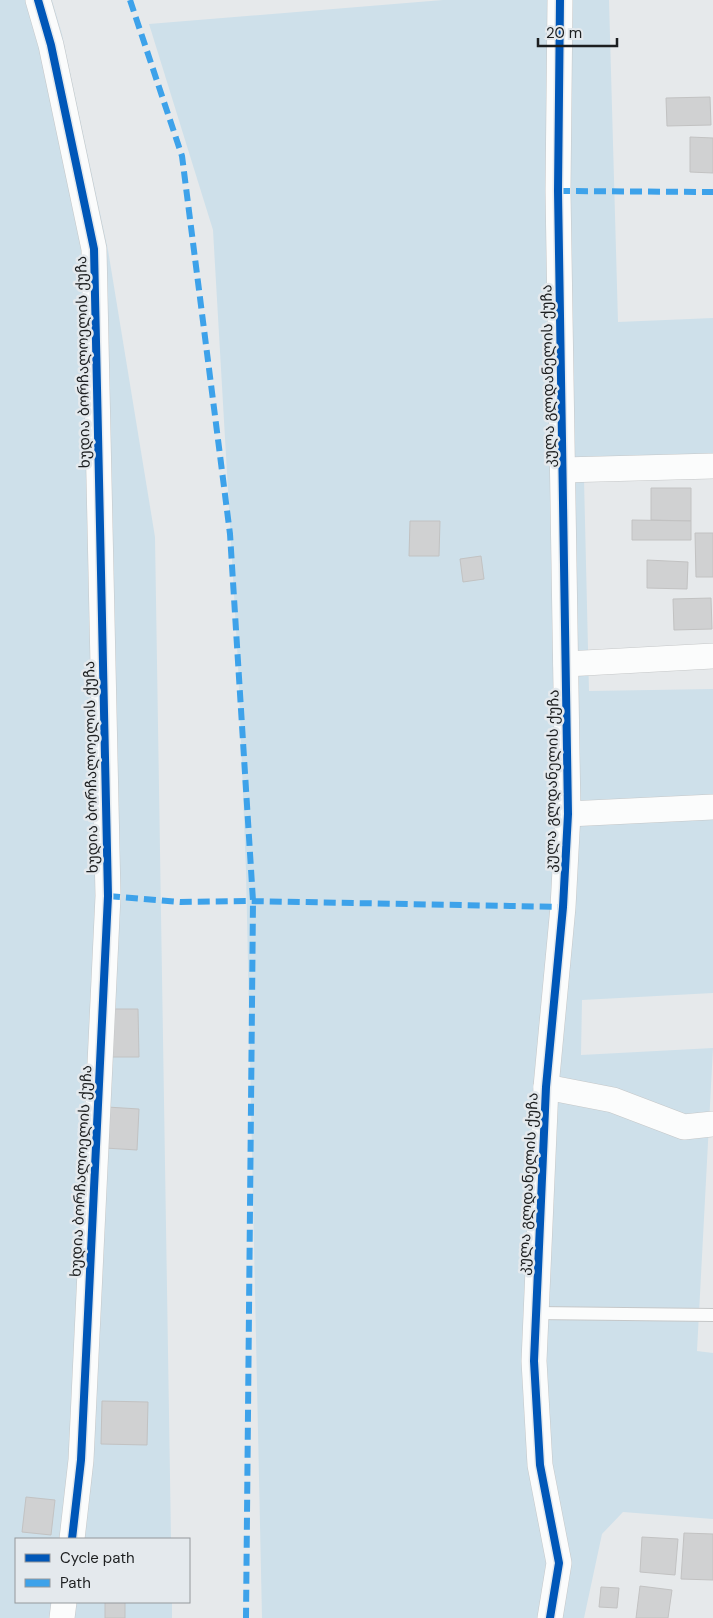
<svg xmlns="http://www.w3.org/2000/svg" width="713" height="1618" font-family="'DM Sans','Noto Sans Georgian',sans-serif">
  <style>
    .green { fill: #cee0ea }
    .building { fill: #d0d1d2; stroke: #c2c2c2 }
    .lines { fill: none; stroke-linecap: round; stroke-linejoin: round }
    .service-casing { stroke: #c5c7c8; stroke-width: 14 }
    .minor-casing { stroke: #c5c7c8; stroke-width: 26 }
    .service { stroke: #fbfcfc; stroke-width: 12 }
    .minor { stroke: #fbfcfc; stroke-width: 25 }
    .quiet { stroke: #3da2ea; stroke-width: 6; stroke-dasharray: 12 6; stroke-linecap: butt }
    .cycleway-casing { stroke: #e4e9ed; stroke-width: 11 }
    .cycleway { stroke: #0057b8; stroke-width: 8 }
    .labels { text-anchor: middle; dominant-baseline: central; stroke-width: 5; stroke-linejoin: round; paint-order: stroke }
    .street-label { font-size: 15px; fill: #1d1f20; stroke: #e4e9ed }
  </style>
  <rect width="100%" height="100%" fill="#e6e9eb"/>
  <g class="green">
    <path d="M0,0H52L62,34L108,250L155,537L171,1539H16V1602H172V1618H0Z"/>
    <path d="M443,0H609L618,322L713,318V476L584,479L589,691L713,689V993L582,1000L581,1055L713,1048L697,1351L713,1353V1519L623,1512L602,1534L584,1618H262L246,871L238,664L213,230L149,24Z"/>
  </g>
  <g class="building">
    <path d="M710,97L711,125L667,126L666,98Z"/>
    <path d="M690,137L713,138V173L690,172Z"/>
    <path d="M651,488H691V521L651,520Z"/>
    <path d="M632,520L691,521V540H632Z"/>
    <path d="M410,521H440L439,556H409Z"/>
    <path d="M695,533H713V577H696Z"/>
    <path d="M481,556L484,579L463,582L460,559Z"/>
    <path d="M647,560L688,562L687,589L647,588Z"/>
    <path d="M711,598L712,629L674,630L673,599Z"/>
    <path d="M110,1009H138L139,1057H111Z"/>
    <path d="M107,1107L139,1109L137,1150L105,1148Z"/>
    <path d="M102,1401L148,1402L147,1445L101,1444Z"/>
    <path d="M26,1497L55,1500L51,1535L22,1532Z"/>
    <path d="M684,1533L713,1534V1580L681,1579Z"/>
    <path d="M642,1537L678,1539L675,1575L640,1572Z"/>
    <path d="M640,1586L672,1590L668,1618H636Z"/>
    <path d="M601,1587L619,1588L617,1608L599,1607Z"/>
    <rect x="105" y="1602" width="20" height="16"/>
  </g>
  <g class="lines">
    <defs>
      <path id="service" d="M536,1313L713,1315"/>
      <g id="minor">
        <path d="M38,0L51,45L94,249L108,896L81,1460L72,1539"/>
        <path d="M563,470L713,466"/>
        <path d="M566,664L713,656"/>
        <path d="M568,814L713,807"/>
        <path d="M546,1087L613,1100L684,1127L713,1124"/>
        <path d="M62,1618L64,1602"/>
        <path d="M550,1618L559,1563L540,1465L534,1361L546,1087L563,907L568,814L558,191L560,0"/>
      </g>
    </defs>
    <use href="#service" class="service-casing"/>
    <use href="#minor" class="minor-casing"/>
    <use href="#service" class="service"/>
    <use href="#minor" class="minor"/>
    <g class="quiet">
      <path d="M130,0L182,156L230,534L253,901L246,1618"/>
      <path d="M558,191L713,192"/>
      <path d="M108,896L180,902L247,901L563,907"/>
    </g>
    <defs>
      <g id="cycleway">
        <path d="M38,0L51,45L94,249L108,896L81,1460L72,1539"/>
        <path d="M550,1618L559,1563L540,1465L534,1361L546,1087L563,907L568,814L558,191L560,0"/>
      </g>
    </defs>
    <use href="#cycleway" class="cycleway-casing"/>
    <use href="#cycleway" class="cycleway"/>
  </g>
  <g class="labels">
    <g class="street-label">
      <text transform="translate(83 362) rotate(-91)">ხუდია ბორჩალოელის ქუჩა</text>
      <text transform="translate(548 376) rotate(-91)">კულა გლდანელის ქუჩა</text>
      <text transform="translate(91 767) rotate(-91)">ხუდია ბორჩალოელის ქუჩა</text>
      <text transform="translate(552 781) rotate(-89)">კულა გლდანელის ქუჩა</text>
      <text transform="translate(81 1171) rotate(-87)">ხუდია ბორჩალოელის ქუჩა</text>
      <text transform="translate(528 1184) rotate(-87)">კულა გლდანელის ქუჩა</text>
    </g>
  </g>
  <rect x="15" y="1538" width="175" height="65" fill="#e4e9ed" stroke="#94989b"/>
  <rect x="25" y="1554" width="25" height="8" fill="#0057b8" stroke="#94989b"/>
  <text x="60" y="1563" font-size="15" fill="#1d1f20">Cycle path</text>
  <rect x="25" y="1579" width="25" height="8" fill="#3da2ea" stroke="#94989b"/>
  <text x="60" y="1588" font-size="15" fill="#1d1f20">Path</text>
  <path d="M538 38v8h79v-8" fill="none" stroke="#1d1f20" stroke-width="2.5"/>
  <text x="546" y="38" font-size="15" fill="#1d1f20" stroke="#e4e9ed" stroke-width="4" paint-order="stroke">20 m</text>
</svg>
